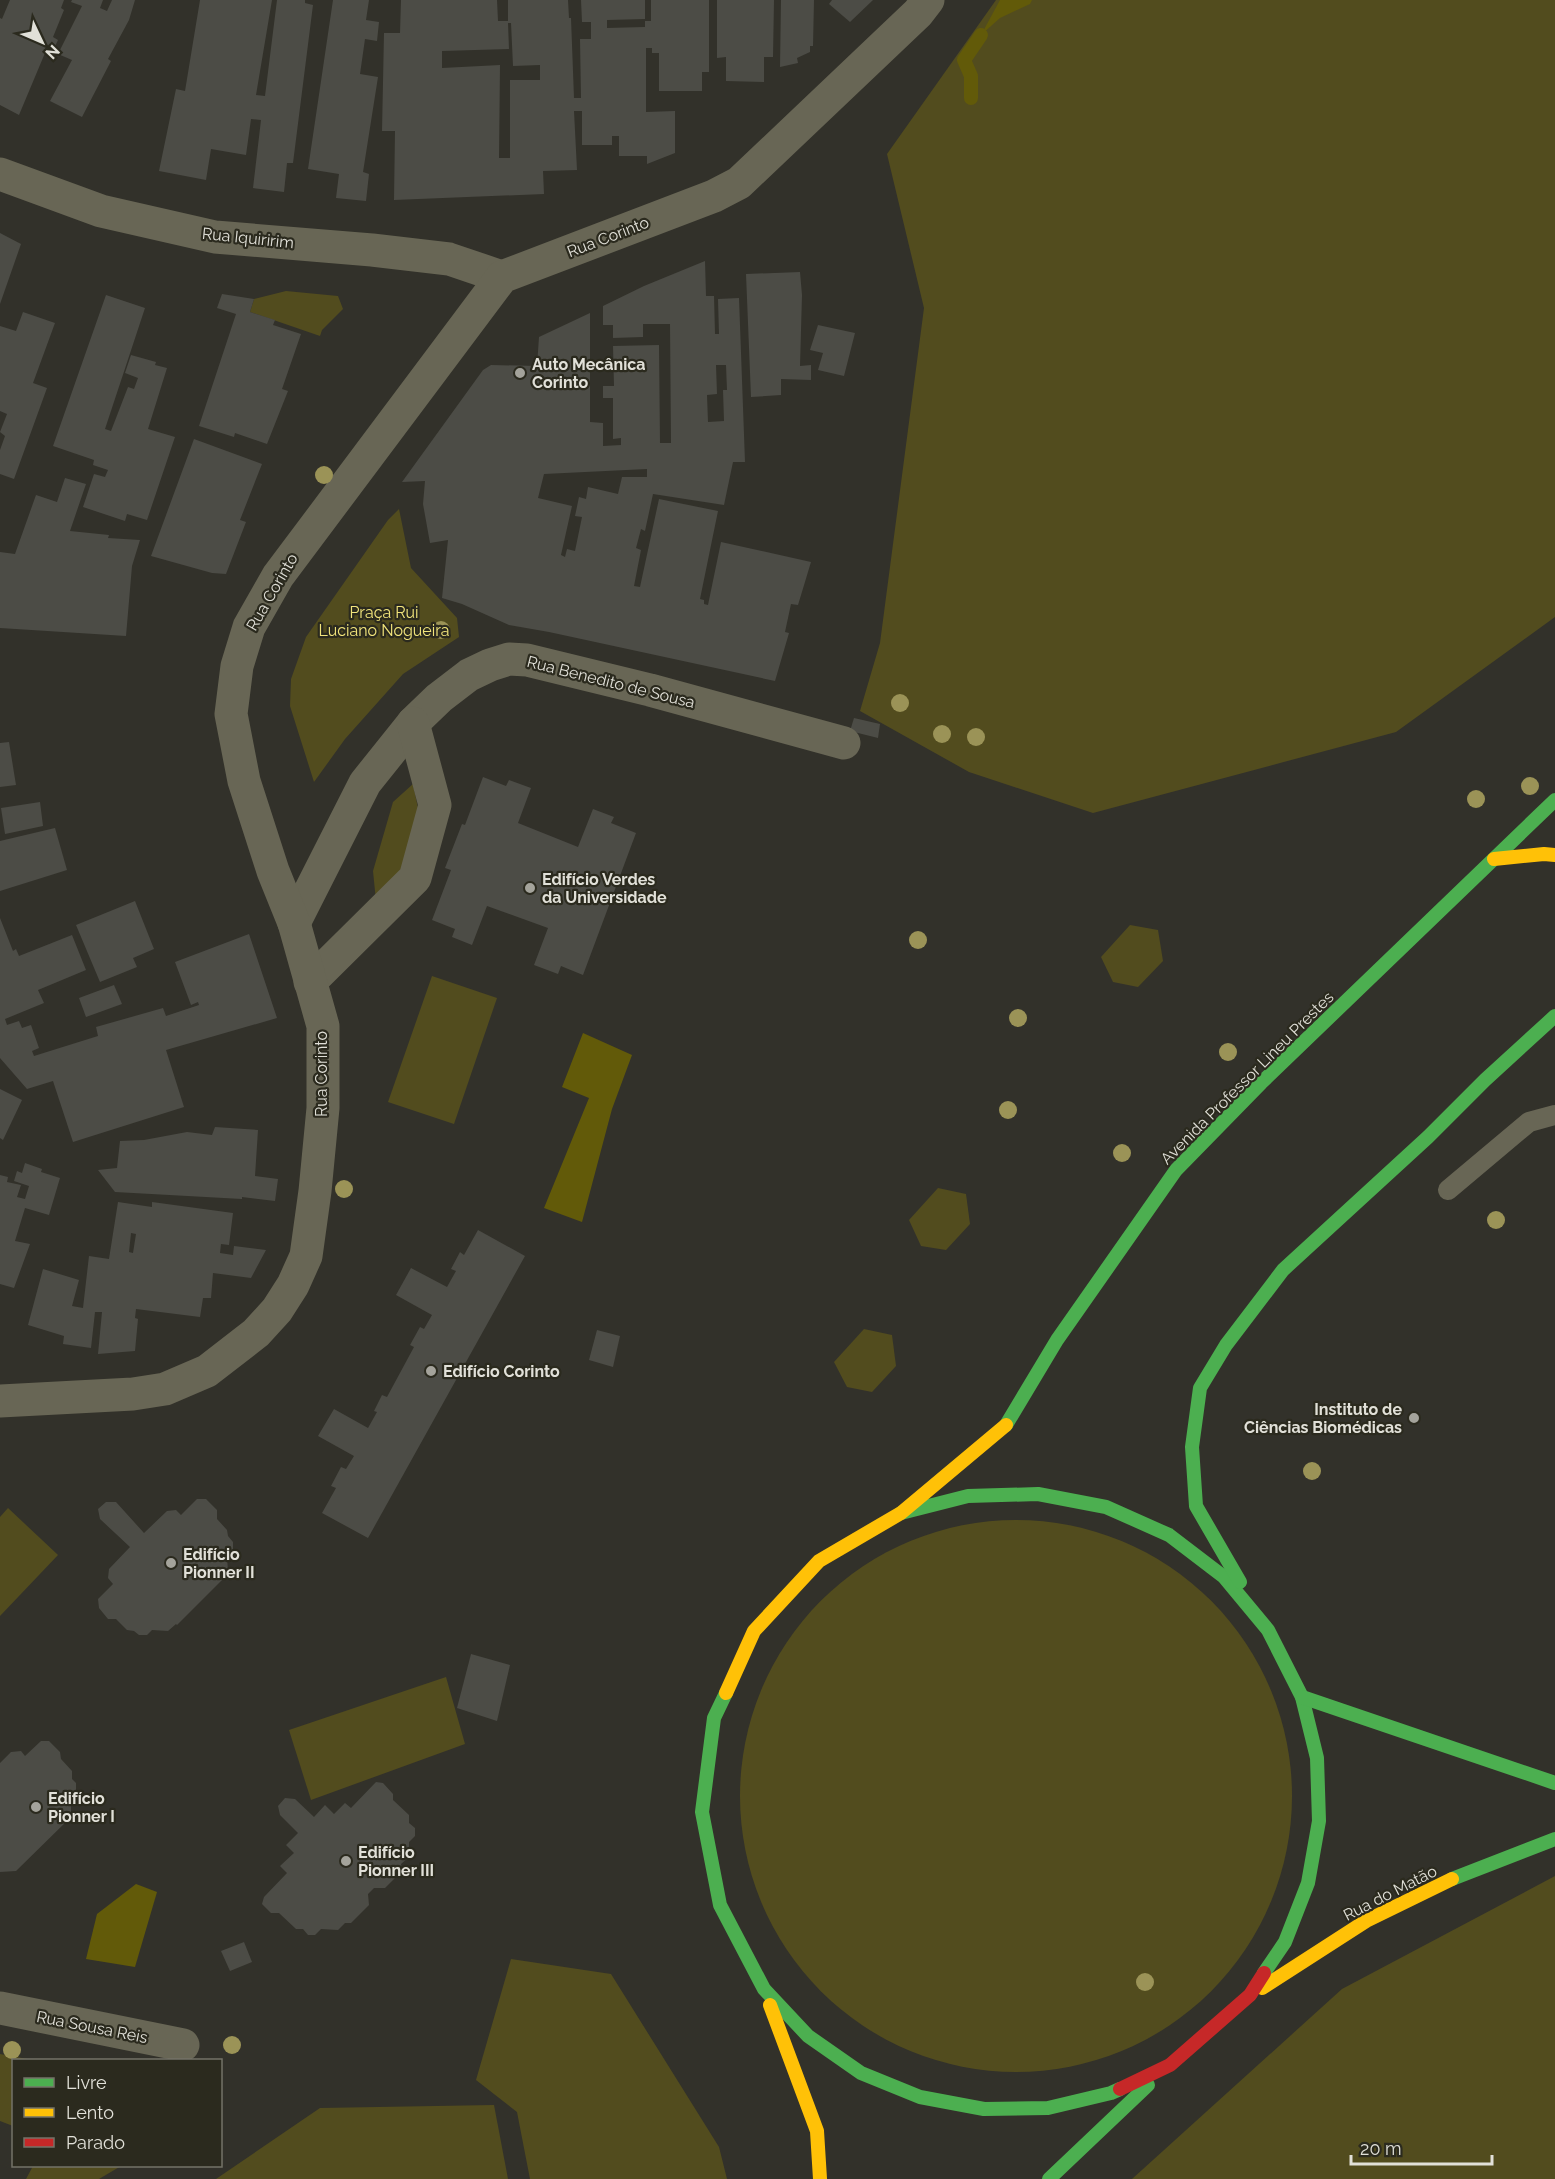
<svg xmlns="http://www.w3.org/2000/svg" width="1555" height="2179" font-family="Raleway,sans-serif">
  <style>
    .green { fill: #524c1e }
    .water { fill: #625a09 }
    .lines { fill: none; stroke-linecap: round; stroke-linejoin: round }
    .stream { stroke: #625a09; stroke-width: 14 }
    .building { fill: #4c4c46; fill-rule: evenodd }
    .lane { stroke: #686655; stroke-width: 20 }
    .street { stroke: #686655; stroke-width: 33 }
    .fast { stroke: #4caf50; stroke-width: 14 }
    .slow { stroke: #ffc107; stroke-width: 14 }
    .jam { stroke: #c62828; stroke-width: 14 }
    .tree { fill: #9b9357 }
    .poi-dot { fill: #a4a39b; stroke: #2b2a1e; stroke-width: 2 }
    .labels { text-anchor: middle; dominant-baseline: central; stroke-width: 4.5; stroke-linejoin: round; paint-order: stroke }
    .street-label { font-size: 16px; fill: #e1e0d8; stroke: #2b2a1e }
    .poi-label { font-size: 16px; font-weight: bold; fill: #e1e0d8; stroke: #2b2a1e; text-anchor: start }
    .park-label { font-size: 16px; fill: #f1e47b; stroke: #2b2a1e }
  </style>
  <rect width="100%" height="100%" fill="#32312a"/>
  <g class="green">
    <path d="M996,0H1555V617L1396,732L1093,813L969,772L860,711L880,643L924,308L887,154Z"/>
    <path d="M286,291L338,296L343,309L322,330L320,336L250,312L254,299Z"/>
    <path d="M399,509L411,568L457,618L459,637L403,674L345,739L314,782L290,706L291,679L306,637L388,520Z"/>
    <path d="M413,784L420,818L403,877L376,901L373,871L393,802Z"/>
    <path d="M1130,925L1158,930L1163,961L1138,987L1113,982L1101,957Z"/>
    <path d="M432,976L497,998L454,1124L388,1102Z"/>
    <path d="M938,1188L966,1194L970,1224L946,1250L921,1246L909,1220Z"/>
    <path d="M864,1329L892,1335L896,1366L872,1392L847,1387L834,1362Z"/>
    <path d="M8,1508L58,1555L0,1616V1517Z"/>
    <circle cx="1016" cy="1796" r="276"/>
    <path d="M446,1677L465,1744L311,1800L289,1730Z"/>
    <path d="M1555,1876V2179H1132L1342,1989Z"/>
    <path d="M511,1959L611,1974L719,2147L727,2179H530L517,2112L476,2080Z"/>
    <path d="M0,2054L33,2060H14L13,2126L0,2121Z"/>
    <path d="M494,2105L508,2179H216L320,2108Z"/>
    <path d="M33,2166H121L99,2179H26Z"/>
  </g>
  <g class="water">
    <path d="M1000,0H1032L1030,4L1000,18L981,35Z"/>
    <path d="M583,1033L632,1055L612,1109L582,1222L544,1208L589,1098L562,1087Z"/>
    <path d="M136,1884L157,1892L135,1967L86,1959L97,1914Z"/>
  </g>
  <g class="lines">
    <path class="stream" d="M971,98V76L964,60L981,35"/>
  </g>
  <g class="building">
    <path d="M10,0H64L61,8L64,10L53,37L58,40L51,55L45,53L19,115L0,105V18L2,19Z"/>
    <path d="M72,0H103L100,8L107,11L112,0H135L129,20L108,59L111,61L82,117L50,101L72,60L58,54L82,6L71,2Z"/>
    <path d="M200,0H272L256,95L265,96L277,0H305V3L313,5L293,163H287L284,192L253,188L261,120L251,119L246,155L211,149L206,180L159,171L176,89L185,91Z"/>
    <path d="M333,0H369L366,20L379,22L377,41L365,39L360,74L378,77L363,172L369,174L366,201L336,198L339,174L308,169Z"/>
    <path d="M401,0H497L498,21H508V0H568L569,18H571L574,98H581L580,39H591V22H582L581,0H645V19L607,20V28L645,27V21H651V0H709V72H702V91H659V53H652V48H646V112L675,111V153L647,164V156H619V136H612V145H582V111H574L577,170L543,171L544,194L394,200L395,131H382L384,33H400ZM508,23H511L513,66L540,65V80H510V158H499L500,65L442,68V51L509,49Z"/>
    <path d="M717,0H774L773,57H764V82L726,81V57L717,58Z"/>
    <path d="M781,0H814L813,46H810V52L797,58L798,63L780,67Z"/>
    <path d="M832,0H873L850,22L829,4Z"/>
    <path d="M0,233L21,244L0,304Z"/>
    <path d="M705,261L706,296H714L715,334H719L718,299L739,298L745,462H733L724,505L653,494L645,531L641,529L636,548L641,550L634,586L640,587L659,499L718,511L700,599L704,600V604L708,605L721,542L811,562L798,605L791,604L785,632L789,633L775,681L549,632L509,625L462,604L442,598L448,540L430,543L423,504L425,481L402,482L483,370L491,365L537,366L539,337L590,313V422L603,423V446L621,445V438L613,439V398H603V386H614L613,346L659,345L660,443H671L670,324H643V337L613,338V325H603V306L644,286ZM716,365H726L727,390H723L724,421L708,422L707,395L717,394ZM647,469V477H622L618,494L588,487L586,499L579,497L575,516L582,517L575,551L567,549L565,557L561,555L572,506L538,498L544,474Z"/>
    <path d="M800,272L802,295L800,366L811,365V380L781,379V395L751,397L746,274Z"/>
    <path d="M222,294L254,299L250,312L275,320L273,325L301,334L282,389L288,391L267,444L235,433L234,437L199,426L236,314L217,308Z"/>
    <path d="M106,295L145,308L105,429L111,431L128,387L134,389L138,378L125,373L131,355L156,362L155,365L167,368L148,429L175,437L147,520L127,514L125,521L83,507L94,474L105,477L108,470L93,465L94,460L53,446Z"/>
    <path d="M23,312L55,323L33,383L47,388L14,479L0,474V450L5,436L0,432L7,414L0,411V326L16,331Z"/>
    <path d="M818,325L855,333L844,376L818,370L823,353L810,350Z"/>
    <path d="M194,439L262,464L240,520L246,522L226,574L212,573L151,556Z"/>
    <path d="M65,478L86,484L70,531L109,535L108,538L140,540L132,566L126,636L0,628V552L15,554L36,495L57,502Z"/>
    <path d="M854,718L880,724L878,738L850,731Z"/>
    <path d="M9,742L16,785L0,787V743Z"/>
    <path d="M483,777L506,786L509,780L531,788L518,823L578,847L593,809L614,817L611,823L636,833L583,975L561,966L558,974L534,965L548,928L487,906L472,945L452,937L455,929L432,920L451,870L445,868L462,824L465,825Z"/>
    <path d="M40,802L43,826L5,834L1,808Z"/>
    <path d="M55,828L67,870L0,891V841Z"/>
    <path d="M135,901L154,949L133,958L137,967L100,982L76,925Z"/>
    <path d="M0,918L13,951L16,949L19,956L72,935L86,970L38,990L44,1003L5,1019L7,1025L19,1021L22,1028L31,1025L39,1048L32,1051L34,1056L98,1036L96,1027L163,1008L166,1016L199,1005L198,1002L191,1005L175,962L249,934L277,1018L166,1050L184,1107L73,1142L53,1081L27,1089L0,1058Z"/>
    <path d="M114,985L122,1004L86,1017L79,998Z"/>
    <path d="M0,1089L22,1100L3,1140L0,1138Z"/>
    <path d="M215,1127L258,1130L255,1176L278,1179L275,1201L242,1197V1199L115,1192L98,1170L117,1168L120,1141L144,1140L187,1132L212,1135Z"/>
    <path d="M25,1163L42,1169L41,1172L60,1178L49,1215L25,1208L15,1241L30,1244L14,1288L0,1284V1175L8,1177L7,1182L21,1185L17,1197L25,1199L29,1186L14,1181L17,1171L22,1173Z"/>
    <path d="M118,1202L152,1207V1202L233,1213L229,1245L221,1244L220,1253L233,1255L234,1246L266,1250L251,1278L213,1273L211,1298H203L200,1317L136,1309L135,1318L138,1319L135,1351L98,1354L102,1312H95L91,1348L63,1344L64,1336L28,1325L43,1269L79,1280L72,1306L83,1308L89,1256L109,1259ZM131,1233L136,1234L133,1253L129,1252Z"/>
    <path d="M478,1230L525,1256L368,1538L322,1513L336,1488L331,1486L341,1467L346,1469L354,1456L318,1436L334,1409L368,1428L377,1412L374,1411L382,1395L387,1397L414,1347L410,1345L420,1327L424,1329L432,1315L396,1295L411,1268L447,1287L456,1271L451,1269L460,1252L464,1255Z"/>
    <path d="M597,1330L620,1336L613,1367L589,1360Z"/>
    <path d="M197,1499H206L217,1510V1519L227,1530L228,1536L233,1542V1551L227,1557L228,1571L221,1578L223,1579L177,1625L176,1624L168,1631L152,1630L147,1635H139L134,1631L127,1630L116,1619H108L99,1608L98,1599L113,1584L108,1578L109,1569L130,1547L100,1519L98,1509L106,1502H116L144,1533L167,1511L176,1510L181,1515Z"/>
    <path d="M471,1654L510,1665L497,1721L457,1708Z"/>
    <path d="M41,1741H49L60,1752L61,1759L72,1771V1779L76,1783V1791L71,1796V1817L16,1871L0,1872V1763L11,1752L21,1751L25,1756Z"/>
    <path d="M376,1782L383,1783L393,1794V1800L409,1815V1823L415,1828V1836L409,1842V1857L401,1864L402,1871L385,1888H374L368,1894L369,1905L351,1923H345L338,1930L321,1929L315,1935H308L303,1929H296L279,1913H271L262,1904L264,1897L287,1873L280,1866L294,1853L286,1845L298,1833L280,1815L278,1806L285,1798L295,1799L314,1817L325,1805L334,1814L345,1803L351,1808Z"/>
    <path d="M244,1942L252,1962L230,1971L221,1951Z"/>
  </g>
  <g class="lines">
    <path class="lane" d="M1448,1190L1529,1122L1555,1115"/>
    <g class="street">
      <path d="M0,174L101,211L215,237L372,250L449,259L502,277"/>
      <path d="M294,923L365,783L413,723L439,698L469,675L490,665L509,659L527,660L650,690L844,743"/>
      <path d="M310,982L415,878L435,805L413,723"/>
      <path d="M0,1401L133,1394L165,1389L207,1371L256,1333L277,1310L293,1285L306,1256L315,1191L323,1108V1026L294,923L273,871L244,781L231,714L237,666L249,627L278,576L502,277L714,196L739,183L918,13L928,0"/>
      <path d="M0,2008L183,2045"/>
    </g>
    <g class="fast">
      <path d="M1006,1425L1057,1340L1176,1170L1261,1083L1555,800"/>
      <path d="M901,1513L968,1496L1038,1494L1106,1507L1169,1535L1224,1577L1268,1630L1302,1697L1317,1758L1319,1821L1308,1883L1285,1942L1264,1973"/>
      <path d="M1240,1582L1196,1506L1192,1447L1200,1388L1226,1345L1283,1270L1428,1137L1485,1080L1555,1016"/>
      <path d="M726,1693L714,1718L702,1812L720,1905L764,1989L808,2036L861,2073L920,2097L984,2109L1048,2108L1111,2093L1120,2089"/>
      <path d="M1302,1697L1555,1783"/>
      <path d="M1452,1879L1555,1839"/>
      <path d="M1049,2179L1148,2085"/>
    </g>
    <g class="slow">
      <path d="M1494,859L1544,854L1555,855"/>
      <path d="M726,1693L754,1631L819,1561L901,1513L1006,1425"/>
      <path d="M1262,1988L1366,1921L1452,1879"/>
      <path d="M770,2005L817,2131L820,2179"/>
    </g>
    <path class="jam" d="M1120,2089L1170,2065L1250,1995L1264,1973"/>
  </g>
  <g class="tree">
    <circle cx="324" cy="475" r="9"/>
    <circle cx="441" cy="630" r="9"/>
    <circle cx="900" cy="703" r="9"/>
    <circle cx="942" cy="734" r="9"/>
    <circle cx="976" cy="737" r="9"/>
    <circle cx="1530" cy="786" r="9"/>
    <circle cx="1476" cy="799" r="9"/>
    <circle cx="918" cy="940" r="9"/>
    <circle cx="1018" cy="1018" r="9"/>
    <circle cx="1228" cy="1052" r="9"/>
    <circle cx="1008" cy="1110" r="9"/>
    <circle cx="1122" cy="1153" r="9"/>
    <circle cx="344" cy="1189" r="9"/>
    <circle cx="1496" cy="1220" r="9"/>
    <circle cx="1312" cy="1471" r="9"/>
    <circle cx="1145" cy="1982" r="9"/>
    <circle cx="232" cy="2045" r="9"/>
    <circle cx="12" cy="2050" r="9"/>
  </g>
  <g class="poi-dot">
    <circle cx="520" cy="373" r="6"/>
    <circle cx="530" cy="888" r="6"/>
    <circle cx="431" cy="1371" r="6"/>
    <circle cx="1414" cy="1418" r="6"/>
    <circle cx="171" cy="1563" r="6"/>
    <circle cx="36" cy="1807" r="6"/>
    <circle cx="346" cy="1861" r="6"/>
  </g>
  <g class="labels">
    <g class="street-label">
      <text transform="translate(608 237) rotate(-21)">Rua Corinto</text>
      <text transform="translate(248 238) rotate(6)">Rua Iquiririm</text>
      <text transform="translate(272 592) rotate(-60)">Rua Corinto</text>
      <text transform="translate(611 682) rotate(14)">Rua Benedito de Sousa</text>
      <text transform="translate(321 1074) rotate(-90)">Rua Corinto</text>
      <text transform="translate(1247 1078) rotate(-45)">Avenida Professor Lineu Prestes</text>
      <text transform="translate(1390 1893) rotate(-27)">Rua do Matão</text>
      <text transform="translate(92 2027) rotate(11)">Rua Sousa Reis</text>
    </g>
    <g class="poi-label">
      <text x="532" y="364">Auto Mecânica<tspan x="532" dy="18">Corinto</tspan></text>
      <text x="542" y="879">Edifício Verdes<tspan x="542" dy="18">da Universidade</tspan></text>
      <text x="443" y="1371">Edifício Corinto</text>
      <text x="1402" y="1409" text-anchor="end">Instituto de<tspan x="1402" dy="18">Ciências Biomédicas</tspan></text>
      <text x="183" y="1554">Edifício<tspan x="183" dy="18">Pionner II</tspan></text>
      <text x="48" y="1798">Edifício<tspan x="48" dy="18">Pionner I</tspan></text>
      <text x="358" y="1852">Edifício<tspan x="358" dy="18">Pionner III</tspan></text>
    </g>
    <g class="park-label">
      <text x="384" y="612">Praça Rui<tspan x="384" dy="18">Luciano Nogueira</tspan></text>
    </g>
  </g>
  <rect x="12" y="2059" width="210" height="108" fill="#2b2a1e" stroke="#747368" stroke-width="1.5"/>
  <rect x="24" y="2078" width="30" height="9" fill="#4caf50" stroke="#747368" stroke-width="1.5"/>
  <text x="66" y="2089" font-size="18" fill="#e1e0d8">Livre</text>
  <rect x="24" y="2108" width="30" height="9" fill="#ffc107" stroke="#747368" stroke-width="1.5"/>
  <text x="66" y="2119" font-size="18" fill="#e1e0d8">Lento</text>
  <rect x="24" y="2138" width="30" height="9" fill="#c62828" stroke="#747368" stroke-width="1.5"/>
  <text x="66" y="2149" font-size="18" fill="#e1e0d8">Parado</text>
  <g transform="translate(42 42) rotate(134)" stroke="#2b2a1e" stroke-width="4.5" paint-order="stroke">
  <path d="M0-4.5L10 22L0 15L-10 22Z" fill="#e1e0d8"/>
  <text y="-9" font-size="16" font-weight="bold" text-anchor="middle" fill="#e1e0d8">N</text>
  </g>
  <path d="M1351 2155v9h141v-9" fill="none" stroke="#e1e0d8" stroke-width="3"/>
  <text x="1360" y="2155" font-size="18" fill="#e1e0d8" stroke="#2b2a1e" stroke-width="4.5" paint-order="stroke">20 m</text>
</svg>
